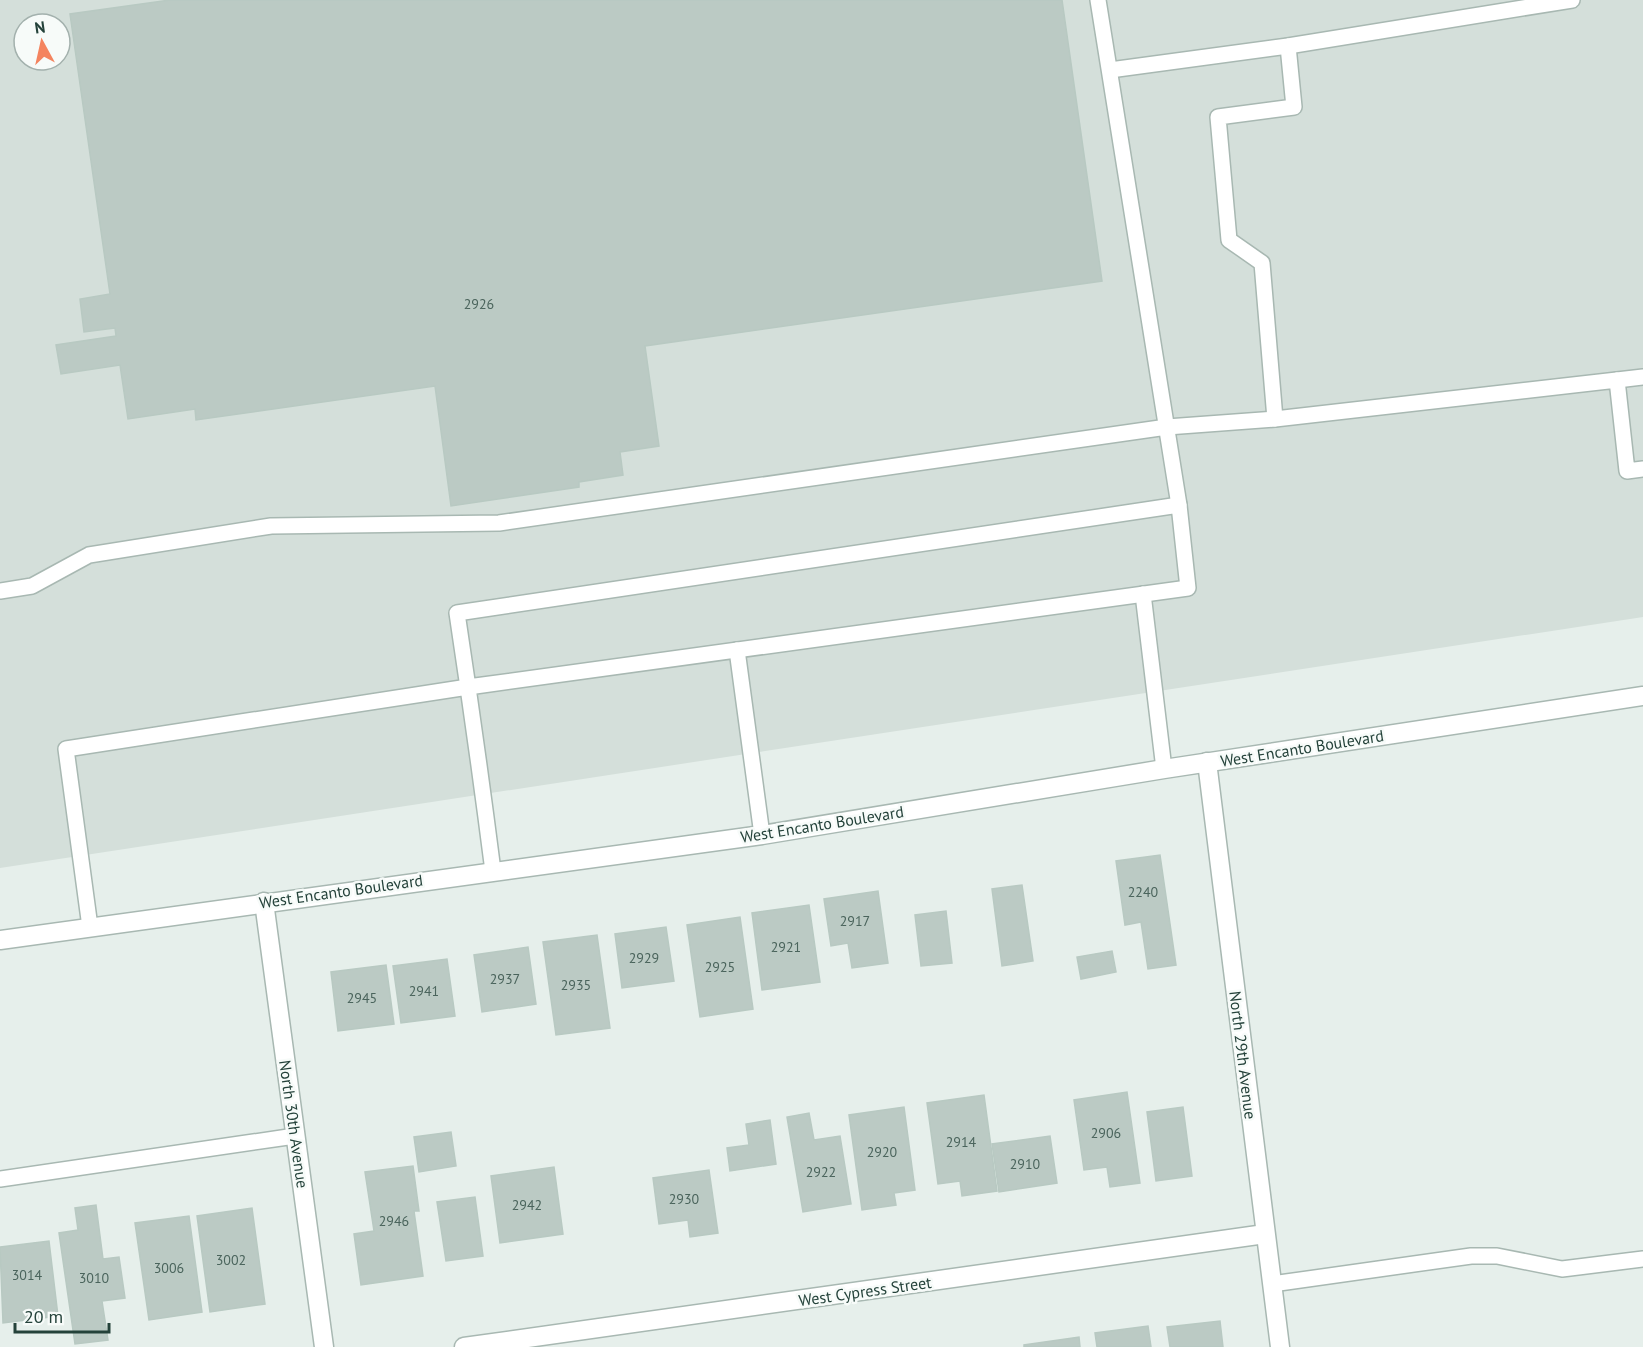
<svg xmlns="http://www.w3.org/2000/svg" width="1643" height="1347" font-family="'PT Sans',sans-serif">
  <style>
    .built { fill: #d4dfda; fill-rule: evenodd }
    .building { fill: #bbcac4; stroke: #b8c9c2; stroke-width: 1.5 }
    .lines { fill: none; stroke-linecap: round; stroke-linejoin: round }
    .lane-casing { stroke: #a8b8b2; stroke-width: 18 }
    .street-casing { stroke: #a8b8b2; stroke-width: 21 }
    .lane { stroke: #fff; stroke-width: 15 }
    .street { stroke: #fff; stroke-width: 18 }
    .labels { text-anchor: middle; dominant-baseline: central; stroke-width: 5; stroke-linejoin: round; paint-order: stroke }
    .number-label { font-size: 14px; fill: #4a645c }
    .street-label { font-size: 16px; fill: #24423a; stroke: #f7fbf9 }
  </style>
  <rect width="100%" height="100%" fill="#e6efeb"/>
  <path class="built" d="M0,0H1643V617L0,868ZM24,24H60V60H24Z"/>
  <g class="building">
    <path d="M170,0H1062L1102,281L645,346L659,446L620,452L623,475L579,482V487L451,506L435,386L196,420L195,409L128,419L120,365L61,374L56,345L116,336L115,328L84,332L80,299L110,294L70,14Z"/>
    <path d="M1160,855L1176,965L1148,969L1141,922L1125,925L1116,861Z"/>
    <path d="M1022,885L1033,961L1002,966L992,889Z"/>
    <path d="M878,891L888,963L852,968L848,943L831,946L824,899Z"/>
    <path d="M809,905L820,982L762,990L752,913Z"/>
    <path d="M946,911L952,963L921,966L915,915Z"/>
    <path d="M740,917L753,1009L700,1017L687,925Z"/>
    <path d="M666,927L674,981L622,988L615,934Z"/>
    <path d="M597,935L610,1028L556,1035L543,942Z"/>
    <path d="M528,947L536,1004L482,1012L474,955Z"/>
    <path d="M1112,951L1116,972L1081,979L1077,957Z"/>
    <path d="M447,959L455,1016L401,1023L393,966Z"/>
    <path d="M386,965L394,1024L338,1031L331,972Z"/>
    <path d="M1127,1092L1140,1183L1110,1187L1107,1167L1084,1170L1074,1100Z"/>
    <path d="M984,1095L997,1191L962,1196L960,1181L938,1184L927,1103Z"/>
    <path d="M904,1107L915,1190L894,1193L896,1205L862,1210L849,1115Z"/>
    <path d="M1183,1107L1192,1176L1156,1181L1147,1112Z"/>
    <path d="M809,1113L814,1140L840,1136L851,1204L803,1212L787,1117Z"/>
    <path d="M770,1120L776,1164L730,1171L727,1148L749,1145L746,1124Z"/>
    <path d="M451,1132L456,1166L419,1172L414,1137Z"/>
    <path d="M1050,1136L1057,1183L999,1192L992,1144Z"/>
    <path d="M413,1166L419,1211H414L423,1276L361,1285L354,1234L374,1231L365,1172Z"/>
    <path d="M554,1167L563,1234L500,1243L491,1176Z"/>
    <path d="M709,1170L718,1233L690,1237L688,1220L659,1224L653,1178Z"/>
    <path d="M475,1197L483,1256L446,1261L437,1202Z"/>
    <path d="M96,1205L103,1259L119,1257L125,1298L102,1301L108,1340L75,1344L59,1233L78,1230L75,1208Z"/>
    <path d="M252,1208L265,1304L210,1312L197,1216Z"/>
    <path d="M189,1216L202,1312L149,1320L135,1223Z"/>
    <path d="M49,1241L58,1316L3,1323L0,1247Z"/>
    <path d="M1220,1321L1223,1347H1170L1167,1327Z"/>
    <path d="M1148,1326L1151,1347H1097L1095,1333Z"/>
    <path d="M1079,1337L1080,1347H1024V1345Z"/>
  </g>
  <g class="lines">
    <defs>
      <g id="lane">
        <path d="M1098,0L1179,505"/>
        <path d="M1110,70L1288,46L1572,0"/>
        <path d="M1617,380L1643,377"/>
        <path d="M1275,419L1262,263L1229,240L1218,117L1294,107L1288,46"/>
        <path d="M0,591L32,586L89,555L271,526L499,523L1167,427L1275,419L1617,380L1627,471L1643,469"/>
        <path d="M1143,594L1164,769"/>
        <path d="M737,650L762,835"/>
        <path d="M90,927L66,749L468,687L1188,588L1179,505L457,613C470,699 482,785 493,871"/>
        <path d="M0,1179L295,1136"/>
        <path d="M1272,1284L1471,1256H1497L1562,1269L1643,1259"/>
      </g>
      <g id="street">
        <path d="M1207,762L1280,1347"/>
        <path d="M264,902L324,1347"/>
        <path d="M0,940L762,835L1164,769L1643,696"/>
        <path d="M464,1347L1265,1234"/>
      </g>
    </defs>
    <use href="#lane" class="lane-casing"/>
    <use href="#street" class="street-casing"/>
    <use href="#lane" class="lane"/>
    <use href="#street" class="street"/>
  </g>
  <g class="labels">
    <g class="number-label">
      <text x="479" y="304">2926</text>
      <text x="1143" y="892">2240</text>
      <text x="855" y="921">2917</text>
      <text x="786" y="947">2921</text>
      <text x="644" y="958">2929</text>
      <text x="720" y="967">2925</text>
      <text x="505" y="979">2937</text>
      <text x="576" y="985">2935</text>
      <text x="424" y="991">2941</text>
      <text x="362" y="998">2945</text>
      <text x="1106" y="1133">2906</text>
      <text x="961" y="1142">2914</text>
      <text x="882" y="1152">2920</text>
      <text x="1025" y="1164">2910</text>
      <text x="821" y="1172">2922</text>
      <text x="684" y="1199">2930</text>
      <text x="527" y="1205">2942</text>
      <text x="394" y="1221">2946</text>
      <text x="231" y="1260">3002</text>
      <text x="169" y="1268">3006</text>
      <text x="27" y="1275">3014</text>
      <text x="94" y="1278">3010</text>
    </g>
    <g class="street-label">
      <text transform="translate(1302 748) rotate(-9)">West Encanto Boulevard</text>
      <text transform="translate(822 824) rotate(-9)">West Encanto Boulevard</text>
      <text transform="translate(341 891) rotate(-8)">West Encanto Boulevard</text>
      <text transform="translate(1243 1055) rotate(83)">North 29th Avenue</text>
      <text transform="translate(294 1124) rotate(82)">North 30th Avenue</text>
      <text transform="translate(865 1291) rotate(-8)">West Cypress Street</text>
    </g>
  </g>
  <g transform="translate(42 42) rotate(352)"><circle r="28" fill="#f7fbf9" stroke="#a3b1ad" stroke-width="1.5"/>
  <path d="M0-4.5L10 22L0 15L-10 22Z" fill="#f4845f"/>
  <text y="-9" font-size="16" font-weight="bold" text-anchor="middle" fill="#24423a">N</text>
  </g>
  <path d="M15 1323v9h94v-9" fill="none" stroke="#24423a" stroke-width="3"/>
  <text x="24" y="1323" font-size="18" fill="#24423a" stroke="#f7fbf9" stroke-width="4.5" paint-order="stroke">20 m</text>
</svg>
